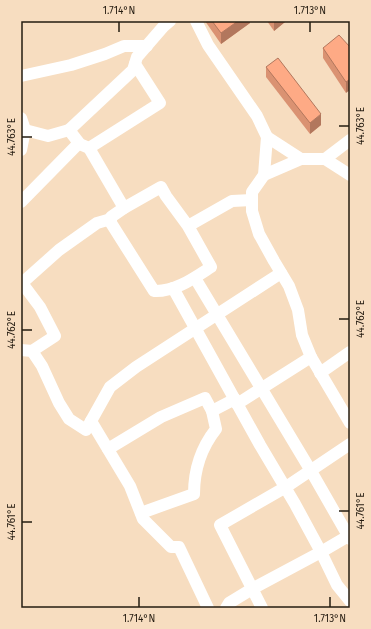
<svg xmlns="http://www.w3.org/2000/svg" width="371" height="629" font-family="'Fira Sans',sans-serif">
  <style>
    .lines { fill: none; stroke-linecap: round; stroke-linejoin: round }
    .minor { stroke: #fff; stroke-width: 12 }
    .wall { fill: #da9272 }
    .shaded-wall { fill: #b2775d }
    .building { fill: #feaa85; stroke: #b2775d }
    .ticks { fill: none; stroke: #251c11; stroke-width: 1.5 }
    .neatline { fill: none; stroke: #251c11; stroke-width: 1.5 }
    .ticks-label { font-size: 10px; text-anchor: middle; fill: #251c11 }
  </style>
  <rect width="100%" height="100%" fill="#f7ddc0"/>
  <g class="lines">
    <g class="minor">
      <path d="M196,21L208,45L257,116L267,137L264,175L252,192V211L259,234L274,261L289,286L298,310L302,335L311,357L350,423"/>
      <path d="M21,76L71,65L105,54L124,46H147"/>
      <path d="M21,118L25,130"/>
      <path d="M267,137L301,159"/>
      <path d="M82,145L89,148L124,208"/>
      <path d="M89,148L160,103L135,64"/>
      <path d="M21,150L25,130L48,136L69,130"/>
      <path d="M325,159L350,140"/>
      <path d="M264,175L301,159H325L350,175"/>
      <path d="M21,202L79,143L69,130L133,70L137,57L163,27L170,21"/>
      <path d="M188,226L166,196L161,187L124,208L111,217V223L154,291C175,292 194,278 211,267L188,226L232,201L252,200"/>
      <path d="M195,278L311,471L350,539"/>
      <path d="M173,288L260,445L295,504L321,552L337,585L350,601"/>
      <path d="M21,350L32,351L42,366L59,403L69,419L86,430L110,387L136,367L281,273"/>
      <path d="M32,351L55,336L40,307L22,283L59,250L97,223L111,219"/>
      <path d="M320,373L350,352"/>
      <path d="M237,404L311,357"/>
      <path d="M91,421L130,486L143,519L171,547H179L208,608"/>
      <path d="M108,449L161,417L205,398L212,411"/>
      <path d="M141,513L194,494C194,470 201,448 216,429L212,411L235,399"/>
      <path d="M226,608L229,603L252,589L321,552L350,535"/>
      <path d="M262,608L220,525L286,487L350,444"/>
    </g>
  </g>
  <g class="wall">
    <path d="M205,21H250V23L221,44Z"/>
    <path d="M267,21H285V22L274,31Z"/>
    <path d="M350,47L346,93L323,58V48Z"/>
    <path d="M266,67L321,125L310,134L266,77Z"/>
  </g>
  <g class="shaded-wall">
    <path d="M238,21H250V23L221,44V33Z"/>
    <path d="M274,21H285V22L274,31Z"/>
    <path d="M350,79V90L346,93V82Z"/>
    <path d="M321,114V125L310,134V123Z"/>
  </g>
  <g class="building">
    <path d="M212,21H238L221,33Z"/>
    <path d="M339,35L350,47V79L346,82L323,48Z"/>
    <path d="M278,58L321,114L310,123L266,67Z"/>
  </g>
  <path class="ticks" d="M119,22V32M310,22V32M339,126H349M22,137H32M339,319H349M22,330H32M339,511H349M22,522H32M139,597V607M330,597V607"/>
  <rect width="371" height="629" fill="none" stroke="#f7ddc0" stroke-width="44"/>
  <rect x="22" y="22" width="327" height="585" class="neatline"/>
  <g class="ticks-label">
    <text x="119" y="14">1.714°N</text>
    <text x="310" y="14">1.713°N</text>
    <text transform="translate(360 126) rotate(-90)" y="4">44.763°E</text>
    <text transform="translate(11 137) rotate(-90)" y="4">44.763°E</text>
    <text transform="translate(360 319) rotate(-90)" y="4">44.762°E</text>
    <text transform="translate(11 330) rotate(-90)" y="4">44.762°E</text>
    <text transform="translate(360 511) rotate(-90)" y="4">44.761°E</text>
    <text transform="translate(11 522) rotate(-90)" y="4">44.761°E</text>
    <text x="139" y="622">1.714°N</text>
    <text x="330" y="622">1.713°N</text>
  </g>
</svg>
